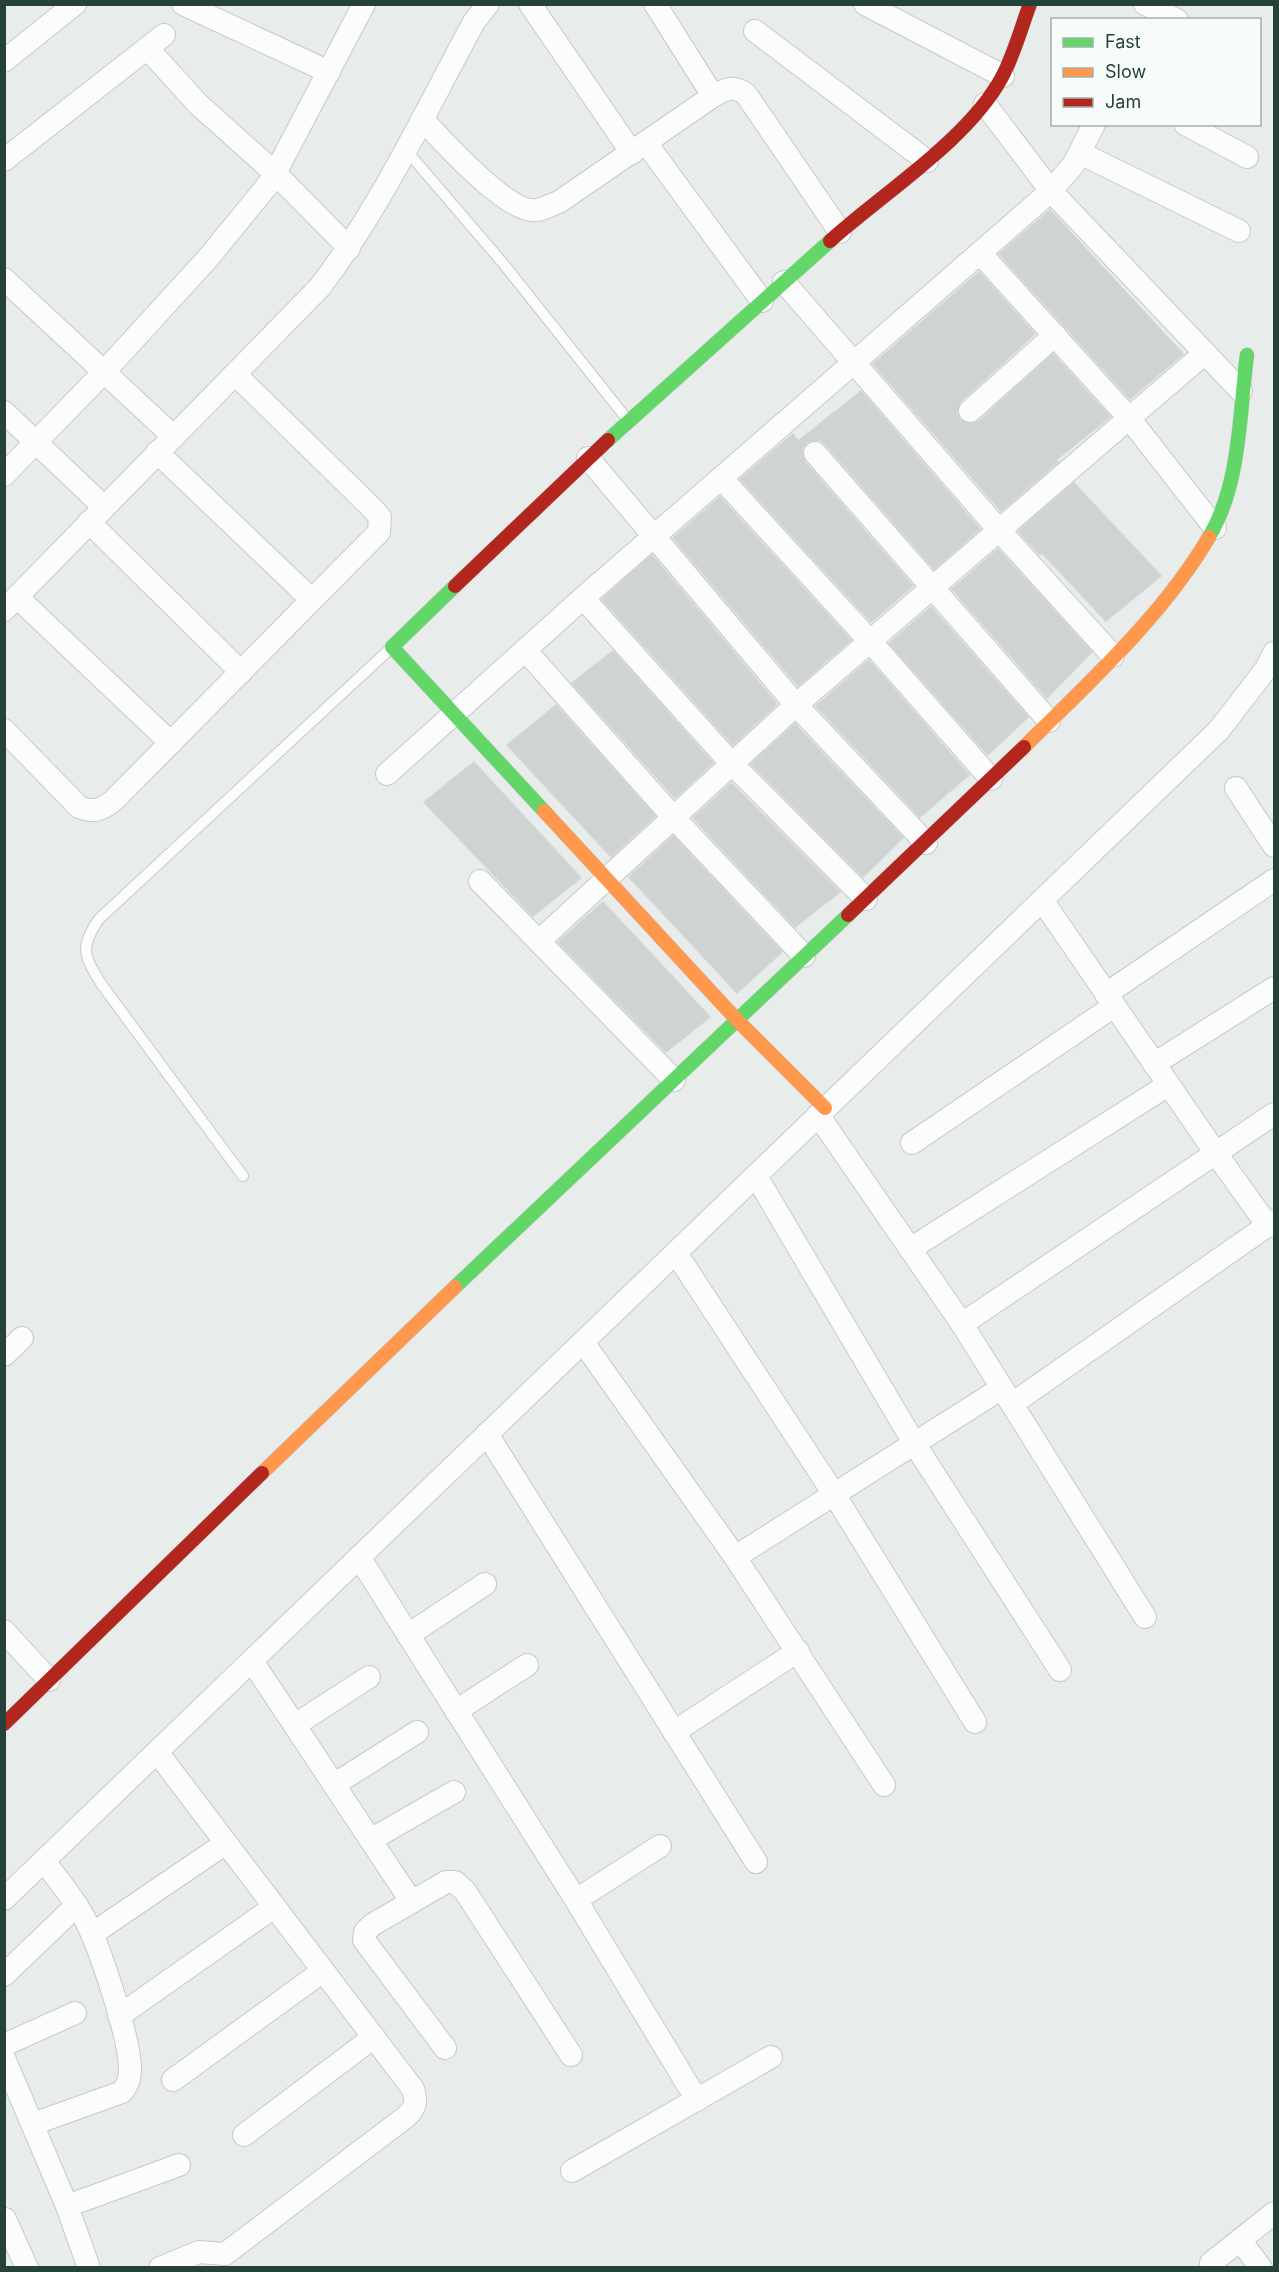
<svg xmlns="http://www.w3.org/2000/svg" width="1279" height="2272" font-family="Inter,sans-serif">
  <style>
    .building { fill: #cfd4d2; stroke: #d1d6d4; stroke-width: 1.5 }
    .lines { fill: none; stroke-linecap: round; stroke-linejoin: round }
    .lane-casing { stroke: #c5cac8; stroke-width: 12 }
    .street-casing { stroke: #c5cac8; stroke-width: 24 }
    .fast-casing { stroke: #c3cbc8; stroke-width: 15 }
    .slow-casing { stroke: #c3cbc8; stroke-width: 15 }
    .jam-casing { stroke: #c3cbc8; stroke-width: 15 }
    .lane { stroke: #fcfcfc; stroke-width: 10 }
    .street { stroke: #fcfcfc; stroke-width: 22 }
    .fast { stroke: #63d668; stroke-width: 14 }
    .slow { stroke: #ff974d; stroke-width: 14 }
    .jam { stroke: #b3261e; stroke-width: 14 }
  </style>
  <rect width="100%" height="100%" fill="#e8edeb"/>
  <g class="building">
    <path d="M1050,210L1183,354L1130,399L999,254Z"/>
    <path d="M979,272L1035,334L961,401L957,413L960,420L972,424L979,421L1053,354L1110,417L1056,460L1058,462L1001,511L873,364Z"/>
    <path d="M861,391L980,529L934,569L825,444L819,440L807,442L802,449L805,462L913,586L871,622L740,479L793,434L798,441Z"/>
    <path d="M1074,483L1161,576L1106,621L1042,553L1040,555L1018,531Z"/>
    <path d="M720,497L851,640L798,686L673,538Z"/>
    <path d="M998,549L1092,652L1047,698L952,589Z"/>
    <path d="M652,555L777,704L733,745L602,599Z"/>
    <path d="M931,607L1028,717L988,755L889,643Z"/>
    <path d="M613,651L713,763L675,798L572,683Z"/>
    <path d="M869,660L969,775L920,817L816,706Z"/>
    <path d="M556,705L655,816L611,857L507,745Z"/>
    <path d="M795,724L903,838L863,877L751,764Z"/>
    <path d="M474,762L581,878L533,916L424,802Z"/>
    <path d="M731,783L840,892L795,927L693,818Z"/>
    <path d="M673,836L782,952L737,993L629,877Z"/>
    <path d="M603,902L710,1017L666,1052L558,942Z"/>
  </g>
  <g class="lines">
    <defs>
      <g id="lane">
        <path d="M406,150L502,262L627,419"/>
        <path d="M243,1176L102,985C84,956 79,948 99,919L390,649"/>
      </g>
      <g id="street">
        <path d="M183,4L329,72"/>
        <path d="M530,4L632,153"/>
        <path d="M655,4L713,96"/>
        <path d="M865,4L1003,76"/>
        <path d="M1145,4L1177,20"/>
        <path d="M755,31L927,161"/>
        <path d="M148,49L198,104L276,174L349,248"/>
        <path d="M4,61L75,4"/>
        <path d="M985,104L1051,191L1241,391"/>
        <path d="M422,119C442,140 508,215 537,210C544,209 552,204 559,202L713,96C726,89 733,85 746,94L840,232"/>
        <path d="M1185,124L1247,157"/>
        <path d="M646,143L762,301"/>
        <path d="M1080,153L1239,231"/>
        <path d="M4,160L164,35"/>
        <path d="M980,253L1129,418L1215,528"/>
        <path d="M4,279L173,436"/>
        <path d="M784,282L999,530L1113,656"/>
        <path d="M970,411L1055,335"/>
        <path d="M4,412L104,507"/>
        <path d="M157,452L312,600"/>
        <path d="M815,453L1049,721"/>
        <path d="M588,458L796,705L926,843"/>
        <path d="M4,475L104,372L209,257L271,181L364,4"/>
        <path d="M722,479L870,641L991,779"/>
        <path d="M89,522L241,672"/>
        <path d="M17,597L171,743"/>
        <path d="M583,598L732,764L866,899"/>
        <path d="M4,610L320,287C382,205 425,112 474,22L488,4"/>
        <path d="M526,651L674,818L804,956"/>
        <path d="M4,730L79,807C93,813 101,810 113,801L379,532L380,517L370,506L235,374"/>
        <path d="M387,774L583,598L1051,191L1074,164L1094,124"/>
        <path d="M1236,788L1274,846"/>
        <path d="M480,881L674,1080"/>
        <path d="M1042,900L1217,1155L1268,1226"/>
        <path d="M539,941L796,705L1205,353"/>
        <path d="M1106,994L1274,880"/>
        <path d="M1154,1064L1274,988"/>
        <path d="M818,1115L962,1324L1145,1617"/>
        <path d="M912,1143L1114,1006"/>
        <path d="M756,1176L914,1443L1060,1670"/>
        <path d="M910,1249L1168,1085"/>
        <path d="M676,1253L834,1494L975,1722"/>
        <path d="M962,1324L1274,1114"/>
        <path d="M583,1342L735,1557L884,1785"/>
        <path d="M4,1355L22,1338"/>
        <path d="M1012,1404L1274,1221"/>
        <path d="M487,1434L756,1862"/>
        <path d="M359,1557L576,1900L697,2100"/>
        <path d="M735,1557L1002,1388"/>
        <path d="M4,1631L49,1680"/>
        <path d="M408,1635L485,1584"/>
        <path d="M252,1661L411,1901"/>
        <path d="M456,1711L527,1665"/>
        <path d="M295,1725L369,1677"/>
        <path d="M674,1732L798,1651"/>
        <path d="M157,1752L413,2089C417,2101 416,2107 407,2116L225,2254L199,2252L160,2268"/>
        <path d="M335,1784L417,1732"/>
        <path d="M372,1839L454,1792"/>
        <path d="M4,1899L1219,730L1266,669L1274,653"/>
        <path d="M576,1900L660,1846"/>
        <path d="M92,1934L226,1843"/>
        <path d="M4,1975L77,1905"/>
        <path d="M119,2016L274,1907"/>
        <path d="M4,2045L75,2013"/>
        <path d="M445,2048L364,1940L365,1932L372,1925L446,1882H455L465,1891L571,2055"/>
        <path d="M4,2058L67,2206L89,2268"/>
        <path d="M173,2080L323,1971"/>
        <path d="M33,2124L122,2092C127,2086 130,2080 130,2071C131,2042 104,1962 92,1934C81,1907 61,1884 44,1861"/>
        <path d="M244,2135L374,2037"/>
        <path d="M572,2171L771,2057"/>
        <path d="M67,2206L179,2165"/>
        <path d="M5,2219L27,2268"/>
        <path d="M1240,2240L1261,2268"/>
        <path d="M1211,2263L1274,2213"/>
      </g>
      <g id="fast">
        <path d="M608,440L830,241"/>
        <path d="M1209,537C1241,483 1239,415 1247,355"/>
        <path d="M455,586L392,647L544,811"/>
        <path d="M455,1287L848,915"/>
      </g>
      <g id="slow">
        <path d="M1024,747C1089,682 1162,617 1209,537"/>
        <path d="M544,811L737,1020L825,1108"/>
        <path d="M262,1473L455,1287"/>
      </g>
      <g id="jam">
        <path d="M830,241C883,193 969,139 1002,77C1014,55 1021,28 1030,4"/>
        <path d="M455,586L608,440"/>
        <path d="M848,915L1024,747"/>
        <path d="M4,1724L262,1473"/>
      </g>
    </defs>
    <use href="#lane" class="lane-casing"/>
    <use href="#street" class="street-casing"/>
    <use href="#fast" class="fast-casing"/>
    <use href="#slow" class="slow-casing"/>
    <use href="#jam" class="jam-casing"/>
    <use href="#lane" class="lane"/>
    <use href="#street" class="street"/>
    <use href="#fast" class="fast"/>
    <use href="#slow" class="slow"/>
    <use href="#jam" class="jam"/>
  </g>
  <rect width="1279" height="2272" fill="none" stroke="#24423a" stroke-width="12"/>
  <rect x="1051" y="18" width="210" height="108" fill="#f7fbf9" stroke="#a3b1ad" stroke-width="1.5"/>
  <rect x="1063" y="38" width="30" height="9" fill="#63d668" stroke="#a3b1ad" stroke-width="1.5"/>
  <text x="1105" y="48" font-size="18" fill="#24423a">Fast</text>
  <rect x="1063" y="68" width="30" height="9" fill="#ff974d" stroke="#a3b1ad" stroke-width="1.5"/>
  <text x="1105" y="78" font-size="18" fill="#24423a">Slow</text>
  <rect x="1063" y="98" width="30" height="9" fill="#b3261e" stroke="#a3b1ad" stroke-width="1.5"/>
  <text x="1105" y="108" font-size="18" fill="#24423a">Jam</text>
</svg>
